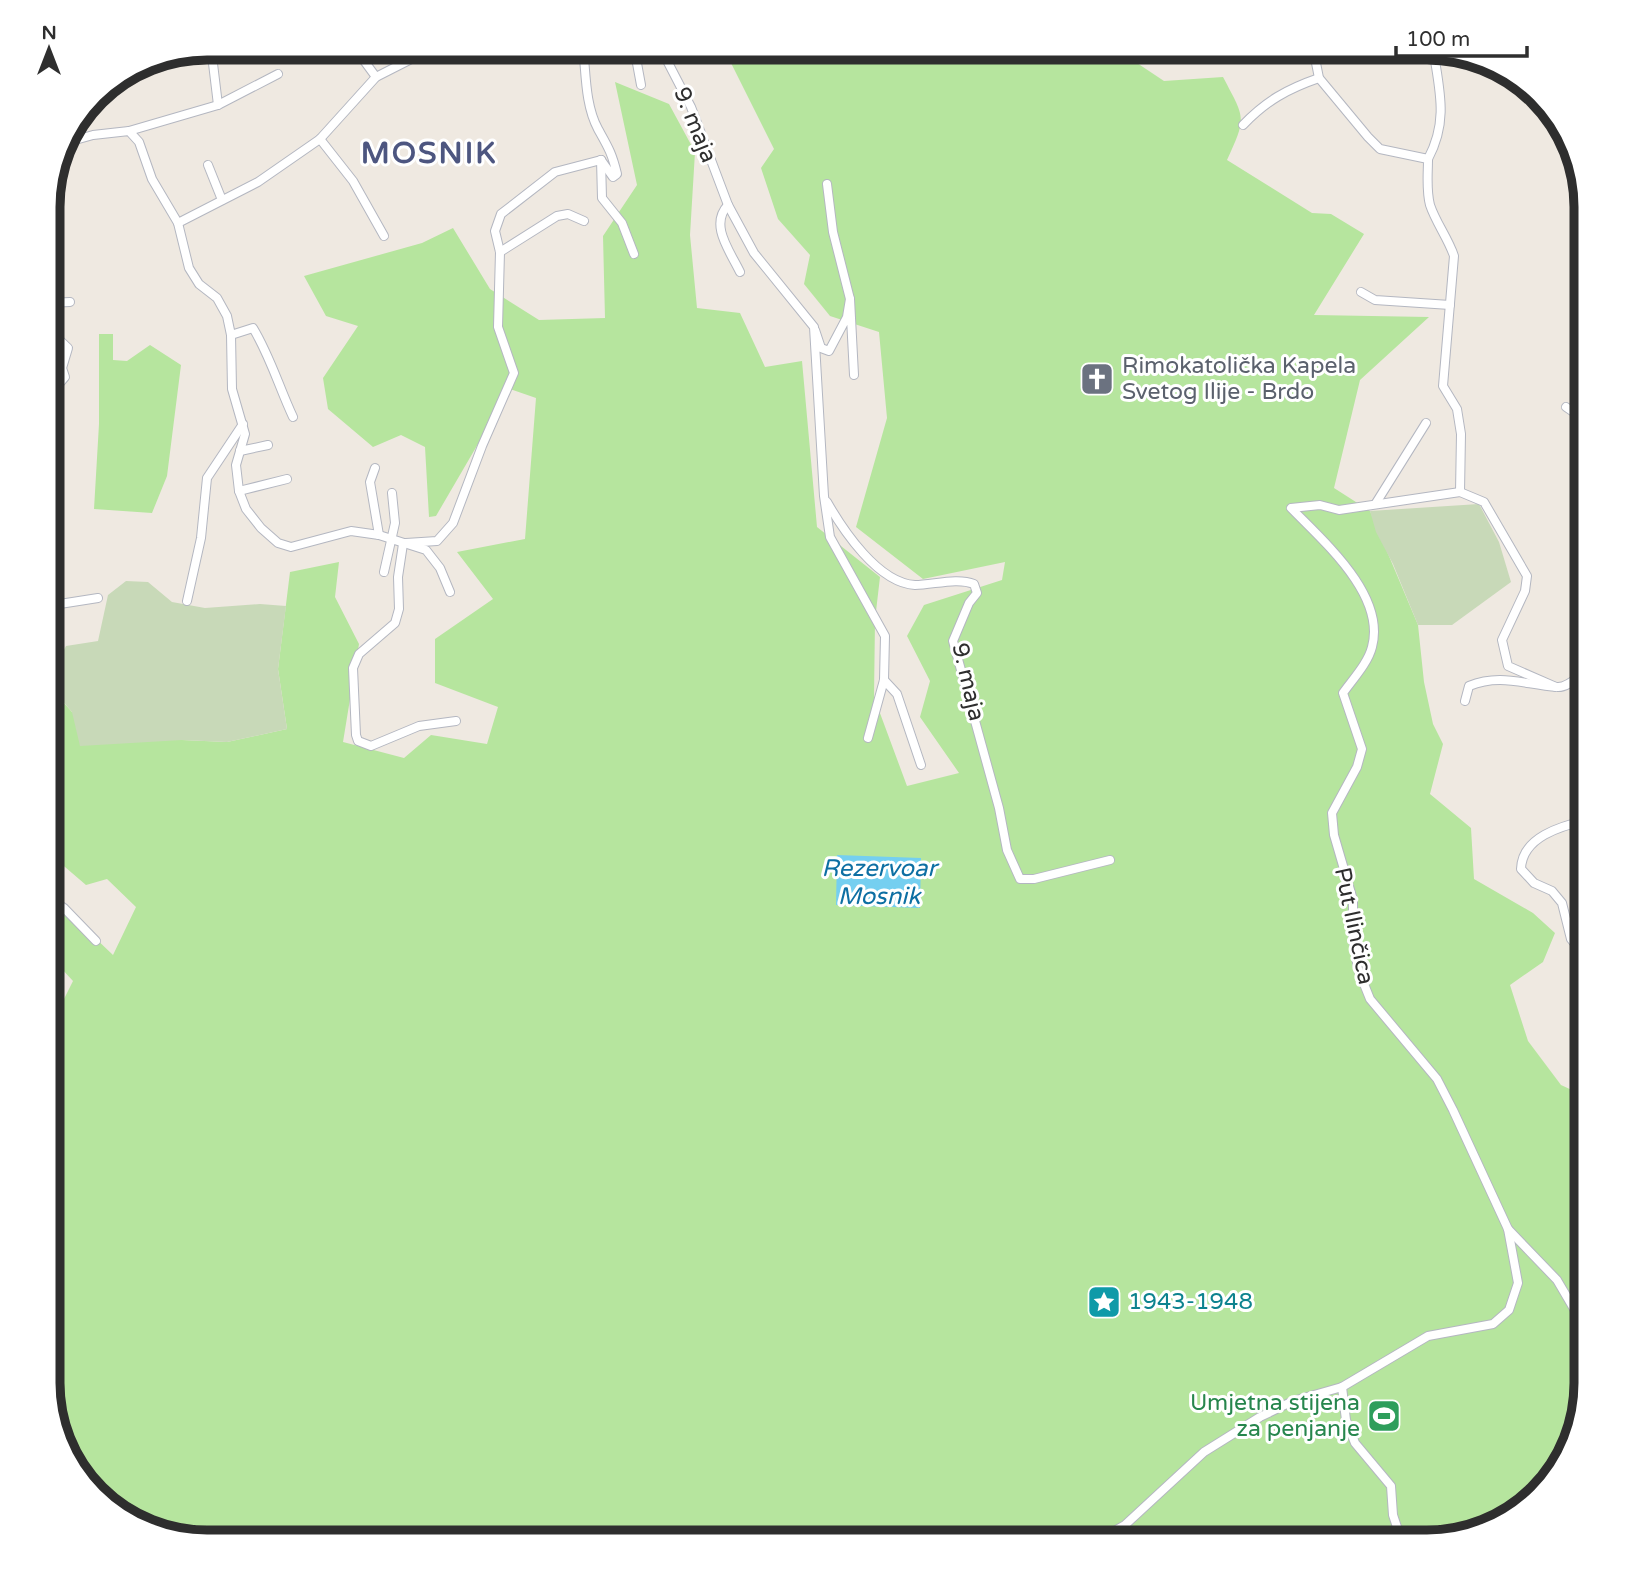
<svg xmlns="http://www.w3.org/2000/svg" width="1634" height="1589" font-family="'Varela Round',sans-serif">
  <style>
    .green { fill: #b6e59e }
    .cemetery { fill: #c8d9b8 }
    .water { fill: #75cff0 }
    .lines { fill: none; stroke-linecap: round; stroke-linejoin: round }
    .minor-casing { stroke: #b4b7c1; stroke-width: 10 }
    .minor { stroke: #fff; stroke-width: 8 }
    .labels { text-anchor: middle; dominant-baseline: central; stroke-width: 6; stroke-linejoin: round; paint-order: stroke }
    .street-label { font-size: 23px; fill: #2e2e2e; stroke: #fff }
    .worship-label { font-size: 23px; fill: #5b616d; stroke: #fff; text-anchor: start }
    .culture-label { font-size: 23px; fill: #0d838f; stroke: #fff; text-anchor: start }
    .leisure-label { font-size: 23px; fill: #27864d; stroke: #fff; text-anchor: end }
    .water-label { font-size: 24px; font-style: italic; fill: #0d6fa3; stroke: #fff }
    .district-label { font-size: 30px; font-weight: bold; letter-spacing: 2px; fill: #4d5680; stroke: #fff }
    .rim { fill: none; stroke: #2e2e2e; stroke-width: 9 }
  </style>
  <rect width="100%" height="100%" fill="#efe9e1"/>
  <g class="green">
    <path d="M723,47H1113L1164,81L1223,77C1245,119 1247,116 1227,160L1312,213L1331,214L1364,234L1314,315L1429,317L1360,380L1334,488L1370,511L1418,625L1424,682L1433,724L1443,744L1430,794L1471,828L1474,879L1533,913L1555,933L1543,962L1510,985L1528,1041L1561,1085L1587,1097V1382L1574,1444L1533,1502L1488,1530L1428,1542H207L145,1529L87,1488L59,1443L47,1383V1013L64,999L73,981L47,953V900L68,912L113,955L136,907L107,879L86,885L58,861L47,796V684L72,712L182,740L227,742L287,729L278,669L290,572L339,562L335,597L359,644L343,742L404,758L431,735L487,744L498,707L435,683V639L493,599L457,552L525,539L536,398L510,389L436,516L429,517L425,447L401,435L373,447L328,409L323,378L358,326L326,316L304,276L422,243L453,228L490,289L539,320L605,318L603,236L637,185L615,82L669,104L695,152L690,235L697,308L740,313L765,367L802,361L817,527L880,577L875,620L874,697L907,786L959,773L920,717L930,681L907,636L924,605L1002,580L1005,562L923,579L856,527L887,418L879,332L830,316L804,284L810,255L778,219L761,168L774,149Z"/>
    <path d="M99,334H113V360L127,361L150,345L181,365L167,476L152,513L94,509L99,424Z"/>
  </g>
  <g class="cemetery">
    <path d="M1479,504L1499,542L1511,582L1452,625H1418L1393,564L1376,532L1370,511Z"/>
    <path d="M126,581L148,582L172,602L205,608L260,604L286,606L278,669L287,729L227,742L182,740L80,746L72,712L47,683L66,646L98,641L108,595Z"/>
  </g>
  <path class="water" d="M837,855L921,858L920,908L836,905Z"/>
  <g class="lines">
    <defs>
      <g id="minor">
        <path d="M211,47L218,105"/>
        <path d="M354,47L376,77"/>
        <path d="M583,47C586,73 585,105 598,129C608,147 612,153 617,174L613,177L601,160"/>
        <path d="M634,47L641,85"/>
        <path d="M660,47L691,107L728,205L754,253L814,327L824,496L830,537L885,636L884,680L868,738"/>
        <path d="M1313,48L1319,78L1368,137L1380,149L1428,159C1428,174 1426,190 1430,205C1436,223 1448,238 1454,256L1443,386L1457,409L1461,434L1460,492"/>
        <path d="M1243,125C1266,101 1287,89 1319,78"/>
        <path d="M129,131L218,105L278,74"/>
        <path d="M320,139L353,181L384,236"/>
        <path d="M61,144L93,135L129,131L139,142L152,179L178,223L189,268L199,284L217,298L227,316L231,335L232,389L245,434L236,465L239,491L246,509L261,528L278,543L291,547L351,531L379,535L426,550L440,568L450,592"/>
        <path d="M1428,159C1449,120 1439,89 1433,48"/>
        <path d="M601,160L602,198L622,223L634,254"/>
        <path d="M208,165L222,200"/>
        <path d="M827,184L833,232L850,299"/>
        <path d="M728,205C709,225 730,251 740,272"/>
        <path d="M178,223L258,182L320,139L376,77L435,47"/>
        <path d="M500,252L557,216L568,214L584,221"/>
        <path d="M1361,292L1375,300L1450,305"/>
        <path d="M48,303L70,302"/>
        <path d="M815,330L821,348L829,351L847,317L850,299L854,375"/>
        <path d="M231,335L253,328C270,356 279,387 293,417"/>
        <path d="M48,397L65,377L62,368L68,348L48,329"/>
        <path d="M1566,407L1582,418L1587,408"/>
        <path d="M48,415L55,406L48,399"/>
        <path d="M240,451L268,445"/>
        <path d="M48,466L53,464"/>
        <path d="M375,468L370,482L379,535"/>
        <path d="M239,491L287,479"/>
        <path d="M827,502C843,530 878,583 915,585C933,585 957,577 974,584L977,593L969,603L953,641L999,808L1007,850L1020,879H1034L1110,860"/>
        <path d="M1376,503L1426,423"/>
        <path d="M406,543L437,541L453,523L482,446L514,373L498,327L500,252L495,231L501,214L555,172L601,160"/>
        <path d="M403,544L398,577L399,609L395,623L359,654L353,668L356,735L358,741L371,746L419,726L456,721"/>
        <path d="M384,572L395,523L392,493"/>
        <path d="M187,601L201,538L207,478L243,424"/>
        <path d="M47,606L98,598"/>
        <path d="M884,680L897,694L921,765"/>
        <path d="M1465,701L1469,686C1501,673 1525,685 1557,687C1567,688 1579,676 1587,671"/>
        <path d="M1587,820C1561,826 1522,837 1521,869L1534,883L1552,891L1562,903L1571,939L1587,959"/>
        <path d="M47,897L64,908L96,941"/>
        <path d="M1508,1229L1557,1280L1587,1331"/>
        <path d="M1342,1387L1346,1420L1355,1443L1391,1486L1393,1515L1402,1542"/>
        <path d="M1043,1542H1055"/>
        <path d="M1083,1542L1102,1538L1125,1525L1204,1452L1260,1417L1293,1401L1342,1387L1428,1336L1493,1324L1509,1310L1518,1283L1508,1229L1453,1110L1437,1079L1370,999L1358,969L1353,938V900L1334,835L1332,813L1357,767L1362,749L1343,693C1353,679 1368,663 1372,647C1386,595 1324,542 1291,508L1320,505L1339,510L1460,492L1484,502L1527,576L1525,591L1502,640L1508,666L1556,687"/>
      </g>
    </defs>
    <use href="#minor" class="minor-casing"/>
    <use href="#minor" class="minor"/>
  </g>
  <defs>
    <symbol id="church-square" viewBox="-11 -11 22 22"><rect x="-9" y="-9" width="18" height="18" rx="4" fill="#6b7280" stroke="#fff"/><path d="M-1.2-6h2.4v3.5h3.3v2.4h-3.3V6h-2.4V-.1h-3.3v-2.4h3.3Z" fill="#fff"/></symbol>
    <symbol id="sight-square" viewBox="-11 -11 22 22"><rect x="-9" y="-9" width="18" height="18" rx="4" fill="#0f9aa8" stroke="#fff"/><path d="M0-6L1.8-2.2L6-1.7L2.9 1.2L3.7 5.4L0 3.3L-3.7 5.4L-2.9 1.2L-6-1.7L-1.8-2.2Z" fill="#fff"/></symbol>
    <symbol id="stadium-square" viewBox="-11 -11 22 22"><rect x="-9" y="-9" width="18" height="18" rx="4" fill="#2e9e5b" stroke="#fff"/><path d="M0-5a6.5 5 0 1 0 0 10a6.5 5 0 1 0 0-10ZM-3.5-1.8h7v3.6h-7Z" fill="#fff"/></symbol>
  </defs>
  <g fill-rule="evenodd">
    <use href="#church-square" x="1078" y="360" width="38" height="38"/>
    <use href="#sight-square" x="1085" y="1283" width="38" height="38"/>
    <use href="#stadium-square" x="1365" y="1397" width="38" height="38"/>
  </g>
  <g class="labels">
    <g class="street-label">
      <text transform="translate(695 125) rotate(68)">9. maja</text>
      <text transform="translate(968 682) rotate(77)">9. maja</text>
      <text transform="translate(1354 926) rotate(78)">Put Ilinčica</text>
    </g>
    <g class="worship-label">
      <text x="1122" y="366">Rimokatolička Kapela<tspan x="1122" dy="26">Svetog Ilije - Brdo</tspan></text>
    </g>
    <g class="culture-label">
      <text x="1128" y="1302">1943-1948</text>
    </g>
    <g class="leisure-label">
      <text x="1360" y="1403">Umjetna stijena<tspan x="1360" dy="26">za penjanje</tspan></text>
    </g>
    <g class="water-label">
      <text x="879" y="868">Rezervoar<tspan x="879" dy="28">Mosnik</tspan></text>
    </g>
    <g class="district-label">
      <text x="429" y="153">MOSNIK</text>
    </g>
  </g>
  <path d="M0 0H1634V1589H0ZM207 60H1427A147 147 0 0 1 1574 207V1383A147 147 0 0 1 1427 1530H207A147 147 0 0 1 60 1383V207A147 147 0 0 1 207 60Z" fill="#fff" fill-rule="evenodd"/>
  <path class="rim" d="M207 60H1427A147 147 0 0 1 1574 207V1383A147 147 0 0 1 1427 1530H207A147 147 0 0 1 60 1383V207A147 147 0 0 1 207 60Z"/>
  <g transform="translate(49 49)" stroke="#ffffff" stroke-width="5" paint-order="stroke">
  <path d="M0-5L12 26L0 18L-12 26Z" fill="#2e2e2e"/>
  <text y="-10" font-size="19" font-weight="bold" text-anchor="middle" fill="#2e2e2e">N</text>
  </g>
  <path d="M1396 46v10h131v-10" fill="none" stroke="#2e2e2e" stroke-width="3.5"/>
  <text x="1406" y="46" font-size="21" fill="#2e2e2e" stroke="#ffffff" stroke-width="5" paint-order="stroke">100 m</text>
</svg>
